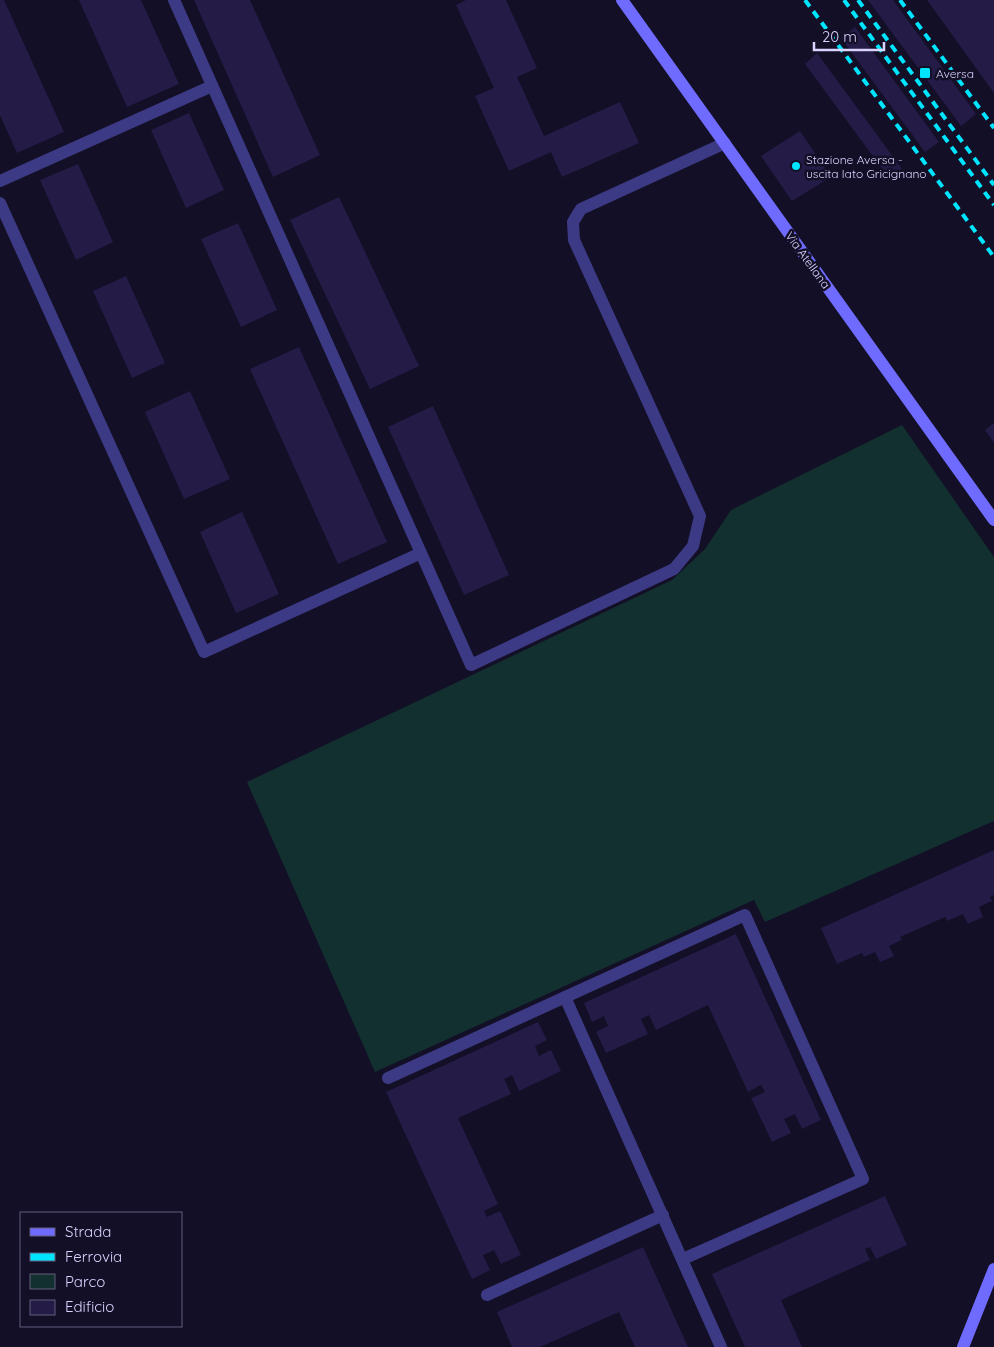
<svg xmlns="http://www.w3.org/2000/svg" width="994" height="1347" font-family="Quicksand,sans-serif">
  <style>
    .green { fill: #12302f }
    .building { fill: #241b47 }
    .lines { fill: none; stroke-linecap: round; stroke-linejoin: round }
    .street { stroke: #3d3a85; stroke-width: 12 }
    .secondary { stroke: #6f6bff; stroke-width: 12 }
    .rail { stroke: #00e5ff; stroke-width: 4; stroke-dasharray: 8 6; stroke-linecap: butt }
    .poi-dot { fill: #00e5ff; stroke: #130f26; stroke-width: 2 }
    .labels { text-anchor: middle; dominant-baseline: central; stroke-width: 5; stroke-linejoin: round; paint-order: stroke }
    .poi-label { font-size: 12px; fill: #d9d4ff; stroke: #130f26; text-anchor: start }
    .street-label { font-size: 12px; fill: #d9d4ff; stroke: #130f26 }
  </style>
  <rect width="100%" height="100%" fill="#130f26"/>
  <path class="green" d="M902,425L994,557V821L765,922L754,900L375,1072L247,782L672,580L705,549L731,510Z"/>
  <g class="building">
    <path d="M0,0H4L64,132L17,153L0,115Z"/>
    <path d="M79,0H141L179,84L127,107Z"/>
    <path d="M194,0H250L320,155L273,177Z"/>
    <path d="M466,0H506L537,68L517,77L544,136L620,102L639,143L562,177L551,152L509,171L475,96L494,88L456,5Z"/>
    <path d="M868,0H893L976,114L961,126Z"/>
    <path d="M927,0H994V93Z"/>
    <path d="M855,27L939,142L925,152L841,38Z"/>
    <path d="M817,53L902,169L889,178L805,64Z"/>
    <path d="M189,113L224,190L186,208L151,130Z"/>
    <path d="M800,131L831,177L792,201L761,156Z"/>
    <path d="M78,164L113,242L76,260L40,180Z"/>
    <path d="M339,197L419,366L370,389L290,220Z"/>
    <path d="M238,223L277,310L241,327L201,239Z"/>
    <path d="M126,276L165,363L132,378L93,291Z"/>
    <path d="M299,347L387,542L338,564L250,369Z"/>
    <path d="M190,391L230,479L184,499L145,412Z"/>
    <path d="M433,406L509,575L464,595L388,427Z"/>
    <path d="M994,423V443L985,430Z"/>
    <path d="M242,512L279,594L236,613L200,532Z"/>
    <path d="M994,850V895L990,897L992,901L979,907L983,917L968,924L963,914L947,921L945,917L900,937L902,940L889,946L894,956L880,962L875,952L864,957L862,953L837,964L821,928Z"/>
    <path d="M736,934L821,1120L802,1129L795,1114L784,1119L791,1133L772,1142L751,1098L765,1092L761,1085L748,1092L708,1005L656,1030L649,1015L641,1019L648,1034L606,1053L596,1032L608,1026L604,1016L592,1022L584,1003Z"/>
    <path d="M538,1022L547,1040L535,1046L539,1056L551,1050L561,1071L519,1091L512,1075L504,1079L511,1094L458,1118L498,1204L484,1211L487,1217L500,1211L521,1255L501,1264L494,1250L483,1255L490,1270L472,1279L386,1092Z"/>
    <path d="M885,1196L907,1245L876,1259L870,1247L865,1249L870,1260L781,1300L802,1347H745L712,1274Z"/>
    <path d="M643,1247L688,1347H635L619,1312L540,1347H512L497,1312Z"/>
  </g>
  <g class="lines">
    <g class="street">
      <path d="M174,0L471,665L674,569L693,546L700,516L574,240L573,222L581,209L725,143"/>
      <path d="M0,181L212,86"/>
      <path d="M0,203L204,652L421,553"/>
      <path d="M565,997L721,1347"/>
      <path d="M388,1078L745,915L863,1179L683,1259"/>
      <path d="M487,1295L663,1215"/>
    </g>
    <g class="secondary">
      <path d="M622,0L994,520"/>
      <path d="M963,1347L994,1269"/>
    </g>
    <g class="rail">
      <path d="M805,0L994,257"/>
      <path d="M844,0L994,205"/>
      <path d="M858,0L994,185"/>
      <path d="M900,0L994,128"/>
    </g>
  </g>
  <g class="poi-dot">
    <rect x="919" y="67" width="12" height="12" rx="2.5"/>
    <circle cx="796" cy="166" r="5"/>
  </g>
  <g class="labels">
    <g class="poi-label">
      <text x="936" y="73">Aversa</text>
      <text x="806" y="159">Stazione Aversa -<tspan x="806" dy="14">uscita lato Gricignano</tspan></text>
    </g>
    <g class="street-label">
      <text transform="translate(808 260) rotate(54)">Via Atellana</text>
    </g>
  </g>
  <rect x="20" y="1212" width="162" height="115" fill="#130f26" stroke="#625e7d"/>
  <rect x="30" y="1228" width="25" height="8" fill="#6f6bff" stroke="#625e7d"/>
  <text x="65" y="1237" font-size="15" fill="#d9d4ff">Strada</text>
  <rect x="30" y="1253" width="25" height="8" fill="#00e5ff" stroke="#625e7d"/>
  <text x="65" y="1262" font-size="15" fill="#d9d4ff">Ferrovia</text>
  <rect x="30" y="1274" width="25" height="15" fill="#12302f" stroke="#625e7d"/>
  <text x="65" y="1287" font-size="15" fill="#d9d4ff">Parco</text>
  <rect x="30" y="1300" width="25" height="15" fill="#241b47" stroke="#625e7d"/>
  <text x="65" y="1312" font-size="15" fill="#d9d4ff">Edificio</text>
  <path d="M814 42v8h70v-8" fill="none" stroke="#d9d4ff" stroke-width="2.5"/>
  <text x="822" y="42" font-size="15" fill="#d9d4ff" stroke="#130f26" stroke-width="4" paint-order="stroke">20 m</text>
</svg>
